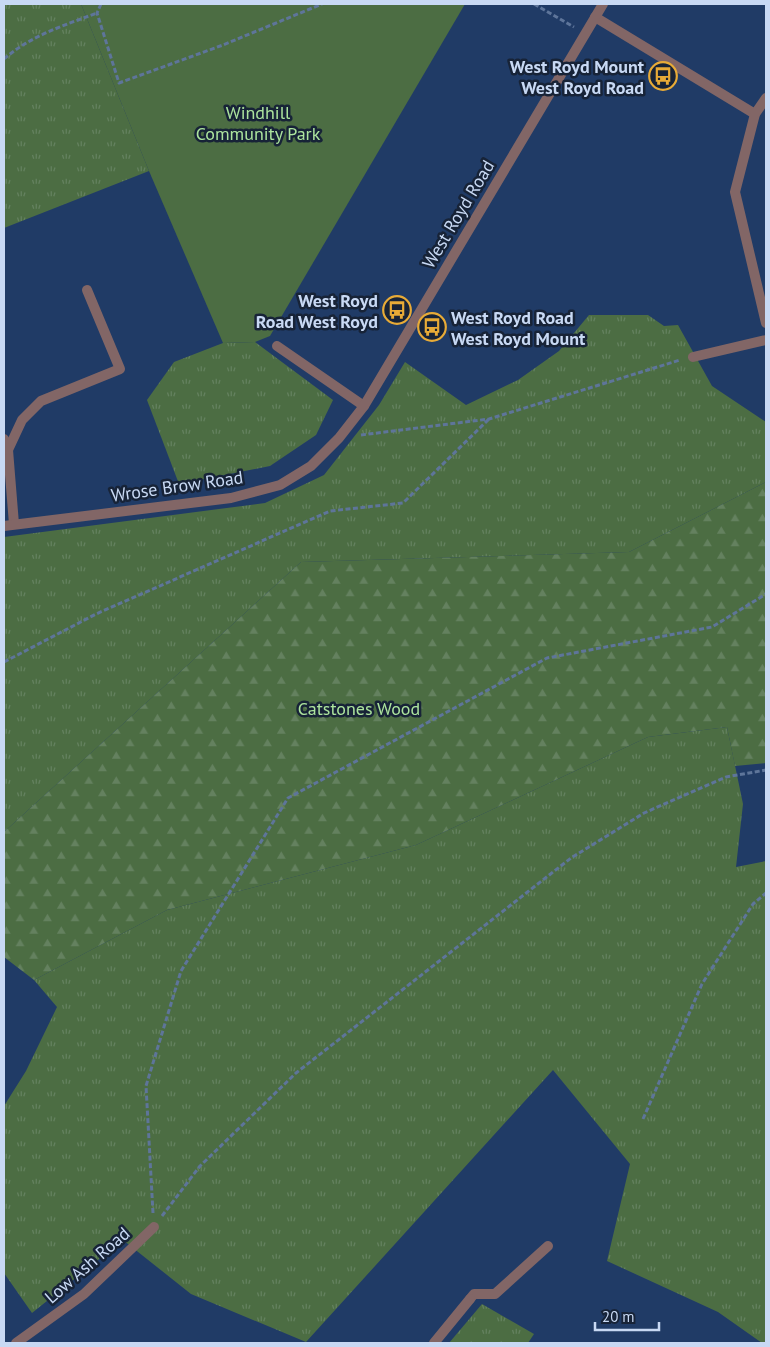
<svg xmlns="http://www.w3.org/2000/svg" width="770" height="1347" font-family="'PT Sans',sans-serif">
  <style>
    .grass { fill: url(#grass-tufts) }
    .forest { fill: url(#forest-firs) }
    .park { fill: #4c6d43 }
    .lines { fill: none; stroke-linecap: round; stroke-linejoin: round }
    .path { stroke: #5e759a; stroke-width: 3; stroke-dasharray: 5 2.5; stroke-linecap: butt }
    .service { stroke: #826666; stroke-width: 10 }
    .minor { stroke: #826666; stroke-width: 10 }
    .labels { text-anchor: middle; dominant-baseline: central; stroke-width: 5; stroke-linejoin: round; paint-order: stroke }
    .poi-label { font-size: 18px; font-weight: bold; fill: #c8d9f4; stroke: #172337; text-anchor: end }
    .park-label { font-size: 18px; fill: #ade59e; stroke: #172337 }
    .street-label { font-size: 18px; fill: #c8d9f4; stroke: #172337 }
  </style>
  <defs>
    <pattern id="grass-tufts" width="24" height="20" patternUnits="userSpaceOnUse" patternTransform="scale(1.25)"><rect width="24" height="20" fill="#4c6d43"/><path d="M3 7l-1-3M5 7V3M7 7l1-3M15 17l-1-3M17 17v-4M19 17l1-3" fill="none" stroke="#64815f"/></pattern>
    <pattern id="forest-firs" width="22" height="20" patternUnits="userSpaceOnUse" patternTransform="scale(1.25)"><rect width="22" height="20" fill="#4c6d43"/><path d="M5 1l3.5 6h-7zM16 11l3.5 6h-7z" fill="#64815f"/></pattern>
  </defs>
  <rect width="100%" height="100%" fill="#203b66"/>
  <g class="grass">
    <path d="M4,4H81L149,171L4,228Z"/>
    <path d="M589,315H648L664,326L678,325L712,386L766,422V482L629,552L301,562L4,832V537L265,503L324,475L379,405L405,362L466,405L518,380L559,351Z"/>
    <path d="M255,342L333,400L316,435L270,466L179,484L147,400L174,362L223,343Z"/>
    <path d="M727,727L743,804L736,867L766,861V1343H762L718,1312L607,1261L630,1164L553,1070L306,1342L191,1294L123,1240L32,1313L4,1273V1106L26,1071L57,1007L34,980L167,910L416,845L648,737Z"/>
    <path d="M482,1304L534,1334L528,1343H449Z"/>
  </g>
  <path class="forest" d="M766,482V763L735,766L727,727L648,737L416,845L167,910L34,980L4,957V832L301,562L629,552Z"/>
  <path class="park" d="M81,4H465L270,336L255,342L223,343L149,171Z"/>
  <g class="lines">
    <g class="path">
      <path d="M101,4L97,13L119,83L223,45L322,4"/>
      <path d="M534,4L574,27"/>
      <path d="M4,59C30,36 65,25 97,13"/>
      <path d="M361,435L489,419L680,360"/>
      <path d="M4,662L96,614L330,511L403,503L489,419"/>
      <path d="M643,1119L702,984L753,904L766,893"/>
      <path d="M153,1213L146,1086L181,971L288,798L547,658L712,627L766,594"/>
      <path d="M162,1216L200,1166L296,1073L571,858L644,813L726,777L766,770"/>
    </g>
    <g class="service">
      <path d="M277,346L364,406"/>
      <path d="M470,1299L474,1294H495L548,1246"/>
    </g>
    <g class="minor">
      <path d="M595,17L755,114"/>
      <path d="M766,98L755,114L735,192L766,323"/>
      <path d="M693,357L766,340"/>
      <path d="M4,439L8,450L14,524"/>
      <path d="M8,450L22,420L41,401L120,369L87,290"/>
      <path d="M4,526L231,498L280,485L311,466L339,438L364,406L603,4"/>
      <path d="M16,1343L84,1294L154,1227"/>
      <path d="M434,1343L470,1299"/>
    </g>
  </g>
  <defs>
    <symbol id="bus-ring" viewBox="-11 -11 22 22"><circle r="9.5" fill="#172337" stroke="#e8ab37" stroke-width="1.5"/><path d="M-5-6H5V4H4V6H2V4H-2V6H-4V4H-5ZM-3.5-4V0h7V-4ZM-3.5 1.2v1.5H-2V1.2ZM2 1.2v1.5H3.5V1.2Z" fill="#e8ab37"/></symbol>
  </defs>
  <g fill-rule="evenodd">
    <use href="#bus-ring" x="647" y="60" width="32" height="32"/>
    <use href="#bus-ring" x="381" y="294" width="32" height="32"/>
    <use href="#bus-ring" x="416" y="311" width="32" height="32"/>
  </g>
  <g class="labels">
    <g class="poi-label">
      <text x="644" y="66">West Royd Mount<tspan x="644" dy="21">West Royd Road</tspan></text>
      <text x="378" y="300">West Royd<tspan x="378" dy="21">Road West Royd</tspan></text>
      <text x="451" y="317" text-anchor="start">West Royd Road<tspan x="451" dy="21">West Royd Mount</tspan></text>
    </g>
    <g class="park-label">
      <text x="258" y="112">Windhill<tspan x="258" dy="21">Community Park</tspan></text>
      <text x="359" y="708">Catstones Wood</text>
    </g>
    <g class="street-label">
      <text transform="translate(458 214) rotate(-59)">West Royd Road</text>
      <text transform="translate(177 486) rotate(-8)">Wrose Brow Road</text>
      <text transform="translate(87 1265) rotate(-41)">Low Ash Road</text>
    </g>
  </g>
  <rect width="770" height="1347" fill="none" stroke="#c8d9f4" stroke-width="10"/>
  <path d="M595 1322v8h64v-8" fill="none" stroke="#c8d9f4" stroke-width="2.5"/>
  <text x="602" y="1322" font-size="15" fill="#c8d9f4" stroke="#172337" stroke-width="4" paint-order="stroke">20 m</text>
</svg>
